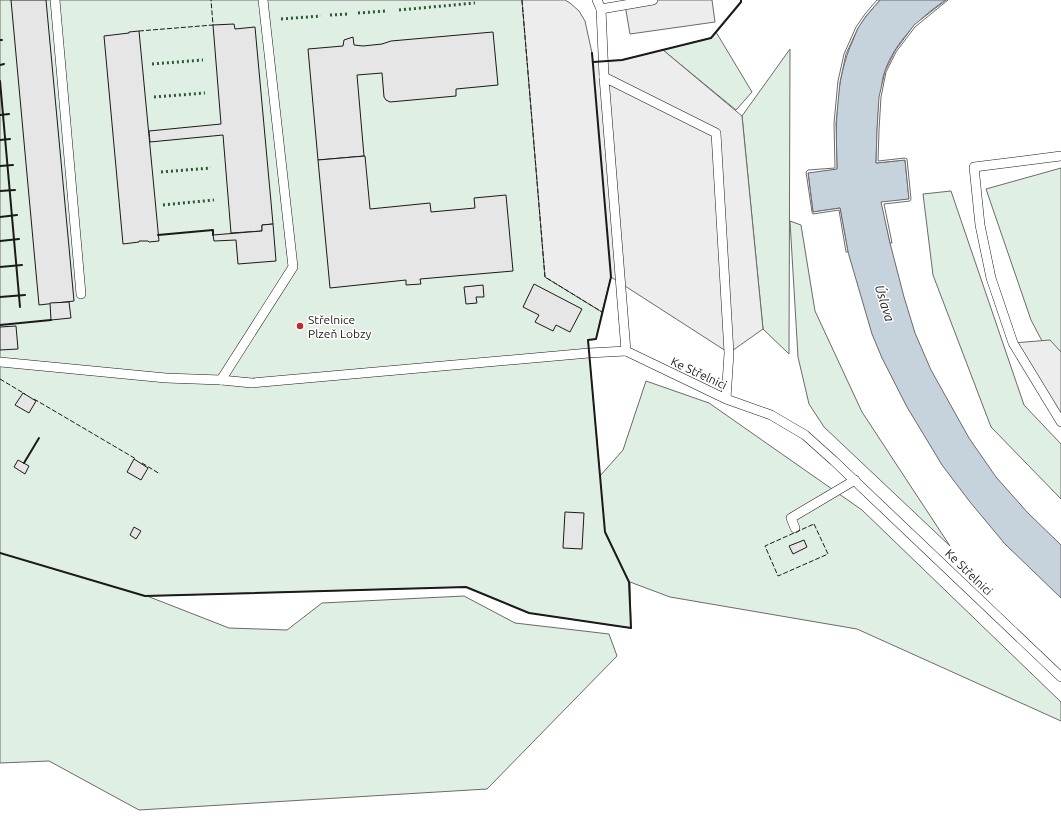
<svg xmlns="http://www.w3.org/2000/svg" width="1061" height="831" font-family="Ubuntu,sans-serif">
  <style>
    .green { fill: #e0efe3; stroke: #6a6a6a }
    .parking { fill: #ededed; stroke: #6a6a6a }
    .water { fill: #c6d2dc; stroke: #6a6a6a }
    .pier { fill: #fff; stroke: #6a6a6a }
    .building { fill: #e6e6e6; stroke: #1a1a1a }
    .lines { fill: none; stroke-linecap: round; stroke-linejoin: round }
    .lane-casing { stroke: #1a1a1a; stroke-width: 10 }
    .lane { stroke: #fff; stroke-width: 9 }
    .hedge { stroke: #2b5a34; stroke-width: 3; stroke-dasharray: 2 3; stroke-linecap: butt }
    .fence { stroke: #1a1a1a; stroke-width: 1; stroke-dasharray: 5 2; stroke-linecap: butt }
    .wall { stroke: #1a1a1a; stroke-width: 2 }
    .poi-dot { fill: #c62828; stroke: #fff; stroke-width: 1.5 }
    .labels { text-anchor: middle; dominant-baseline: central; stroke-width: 3; stroke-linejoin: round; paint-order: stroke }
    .poi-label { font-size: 12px; fill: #1a1a1a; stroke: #fff; text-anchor: start }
    .street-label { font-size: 12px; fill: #1a1a1a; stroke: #fff }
    .water-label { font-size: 13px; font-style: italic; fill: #1a1a1a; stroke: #fff }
  </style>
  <rect width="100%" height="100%" fill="#fff"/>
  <g class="green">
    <path d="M0,0H522L545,277L602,312L596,339L588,340L600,476L623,450L646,381L709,403L862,510L1061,702V721L857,629L670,597L630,582L631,628L529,613L466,587L147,596L229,628L287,630L322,603L464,596L515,623L609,634L617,656L487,789L139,810L49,761L0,763Z"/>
    <path d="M716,32L752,92L736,110L663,50L711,38Z"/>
    <path d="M790,49L789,354L763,329L742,116Z"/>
    <path d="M1061,168V377L1031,320L986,189Z"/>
    <path d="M951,191L1024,405L1061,444V499L991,427L933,275L923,194Z"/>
    <path d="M790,221L801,225L815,311L862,412L950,546L824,427L809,404L798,357Z"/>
  </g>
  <g class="parking">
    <path d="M522,0H565L570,3L579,11L585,21L592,53L593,62L622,60L663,50L742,116L763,329L729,353L611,277L602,312L545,277Z"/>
    <path d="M628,0H712L715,22L630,34L625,5Z"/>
    <path d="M1050,340L1061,352V422L1013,343Z"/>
  </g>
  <path class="water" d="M880,0H946C922,15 894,43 885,71C883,76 882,81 882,86C877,111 877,137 876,163L905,160L909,199L882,203L890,243L904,297L915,333L931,370L969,438L996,477L1028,513L1061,545V598L1005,544L970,502L942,465L907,407L882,358L872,334L848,252L840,208L813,212L808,172L837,169C836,125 834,82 853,40C855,35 857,30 859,26C865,17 873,8 880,0Z"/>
  <g class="pier">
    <path d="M877,0H880L866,16L858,28L846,54L840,82L836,123L837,169L808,173L813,212L840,208L848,252H846L839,210L813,214L812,212L806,172L808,170L835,168L834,123L838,81L844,54L856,27L865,14Z"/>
    <path d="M946,0H948L915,27L896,52L886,72L881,97L879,130L878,161L905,158L907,159L911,199L910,201L884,204L892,243H890L881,202L909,199L905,160L876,163L877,130L879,97L885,71L895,51L914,25Z"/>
  </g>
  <g class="building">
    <path d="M11,0H46L74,301L39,305Z"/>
    <path d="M234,24L235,29L255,27L273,224L262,225V231L231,233L223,135L150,142L149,131L221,124L213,25Z"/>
    <path d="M139,31L159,241L149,242L148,241H139V242L123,244L104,36L129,33V32Z"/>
    <path d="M493,32L498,85L456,89V96L390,102L386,100L384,97L382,73L357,75L364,156L318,160L308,49L343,46L344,40L353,37L354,45L363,46L382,44L391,41Z"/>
    <path d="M365,156L370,209L430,203L431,212L475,208L474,198L506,195L513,271L420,279L421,284L406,285V280L330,288L318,160Z"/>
    <path d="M273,224L276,261L238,264L236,240L214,241L213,235L262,231V225Z"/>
    <path d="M534,284L582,309L570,332L556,325L553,331L535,322L539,315L523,307Z"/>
    <path d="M483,285L484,297H476L477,303L466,304L464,287Z"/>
    <path d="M69,302L71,318L51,320L50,303Z"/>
    <path d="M16,326L18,349L0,350V327Z"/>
    <path d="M23,393L36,401L29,413L15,405Z"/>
    <path d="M134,459L148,468L141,480L127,472Z"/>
    <path d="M18,460L29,466L25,474L14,467Z"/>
    <path d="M565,512L584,513L582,549L563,548Z"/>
    <path d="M134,527L141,531L136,539L130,535Z"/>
    <path d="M804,540L807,547L793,554L789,546Z"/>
  </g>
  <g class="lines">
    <defs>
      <g id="lane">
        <path d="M55,0L81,294"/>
        <path d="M597,0L601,9L604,77"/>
        <path d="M601,9L653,0"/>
        <path d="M1061,156L974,167L980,225L991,278L1013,343L1061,422"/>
        <path d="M0,362L166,378L221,380L252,383L589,353L626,351"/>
        <path d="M221,380L293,267L263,0"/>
        <path d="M726,399L729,353L716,133L604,77L626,351L726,399L771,415L805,435L834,461L1061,677"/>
        <path d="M795,528L791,518L855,480"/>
      </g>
    </defs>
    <use href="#lane" class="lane-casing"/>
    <use href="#lane" class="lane"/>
    <g class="hedge">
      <path d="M399,10L475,3"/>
      <path d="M358,13L386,11"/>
      <path d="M330,15L349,14"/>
      <path d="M281,19L321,16"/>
      <path d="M152,64L203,60"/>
      <path d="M154,97L205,93"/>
      <path d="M161,172L211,168"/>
      <path d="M163,205L214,200"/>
    </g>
    <g class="fence">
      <path d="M522,0L545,277L602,312"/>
      <path d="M139,31L213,25L211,0"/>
      <path d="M0,379L25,394"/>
      <path d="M34,399L136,459"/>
      <path d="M142,463L160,474"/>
      <path d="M814,524L828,554L778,576L765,546Z"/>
    </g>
    <g class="wall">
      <path d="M0,40H2"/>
      <path d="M593,62L622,60L711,38L741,2V0"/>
      <path d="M0,65L4,64"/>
      <path d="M0,81L20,307"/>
      <path d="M0,115L9,114"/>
      <path d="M0,140L10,139"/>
      <path d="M0,166L13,165"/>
      <path d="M0,191L15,190"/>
      <path d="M0,217L17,215"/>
      <path d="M158,235L213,230V235"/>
      <path d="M0,241L19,239"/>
      <path d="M0,267L22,265"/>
      <path d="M0,297L25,295"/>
      <path d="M0,325L51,320"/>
      <path d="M24,463L39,438"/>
      <path d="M0,553L145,596L466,587L529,613L631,628L629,582L605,532L588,340L596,339L611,277L592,53"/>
    </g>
  </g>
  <circle class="poi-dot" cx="300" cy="326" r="4"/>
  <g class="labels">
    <g class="poi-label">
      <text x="308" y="319">Střelnice<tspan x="308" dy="14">Plzeň Lobzy</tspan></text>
    </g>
    <g class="street-label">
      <text transform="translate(699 373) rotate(25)">Ke Střelnici</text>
      <text transform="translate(969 572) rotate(44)">Ke Střelnici</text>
    </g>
    <g class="water-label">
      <text transform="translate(885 303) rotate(73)">Úslava</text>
    </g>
  </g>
</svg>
